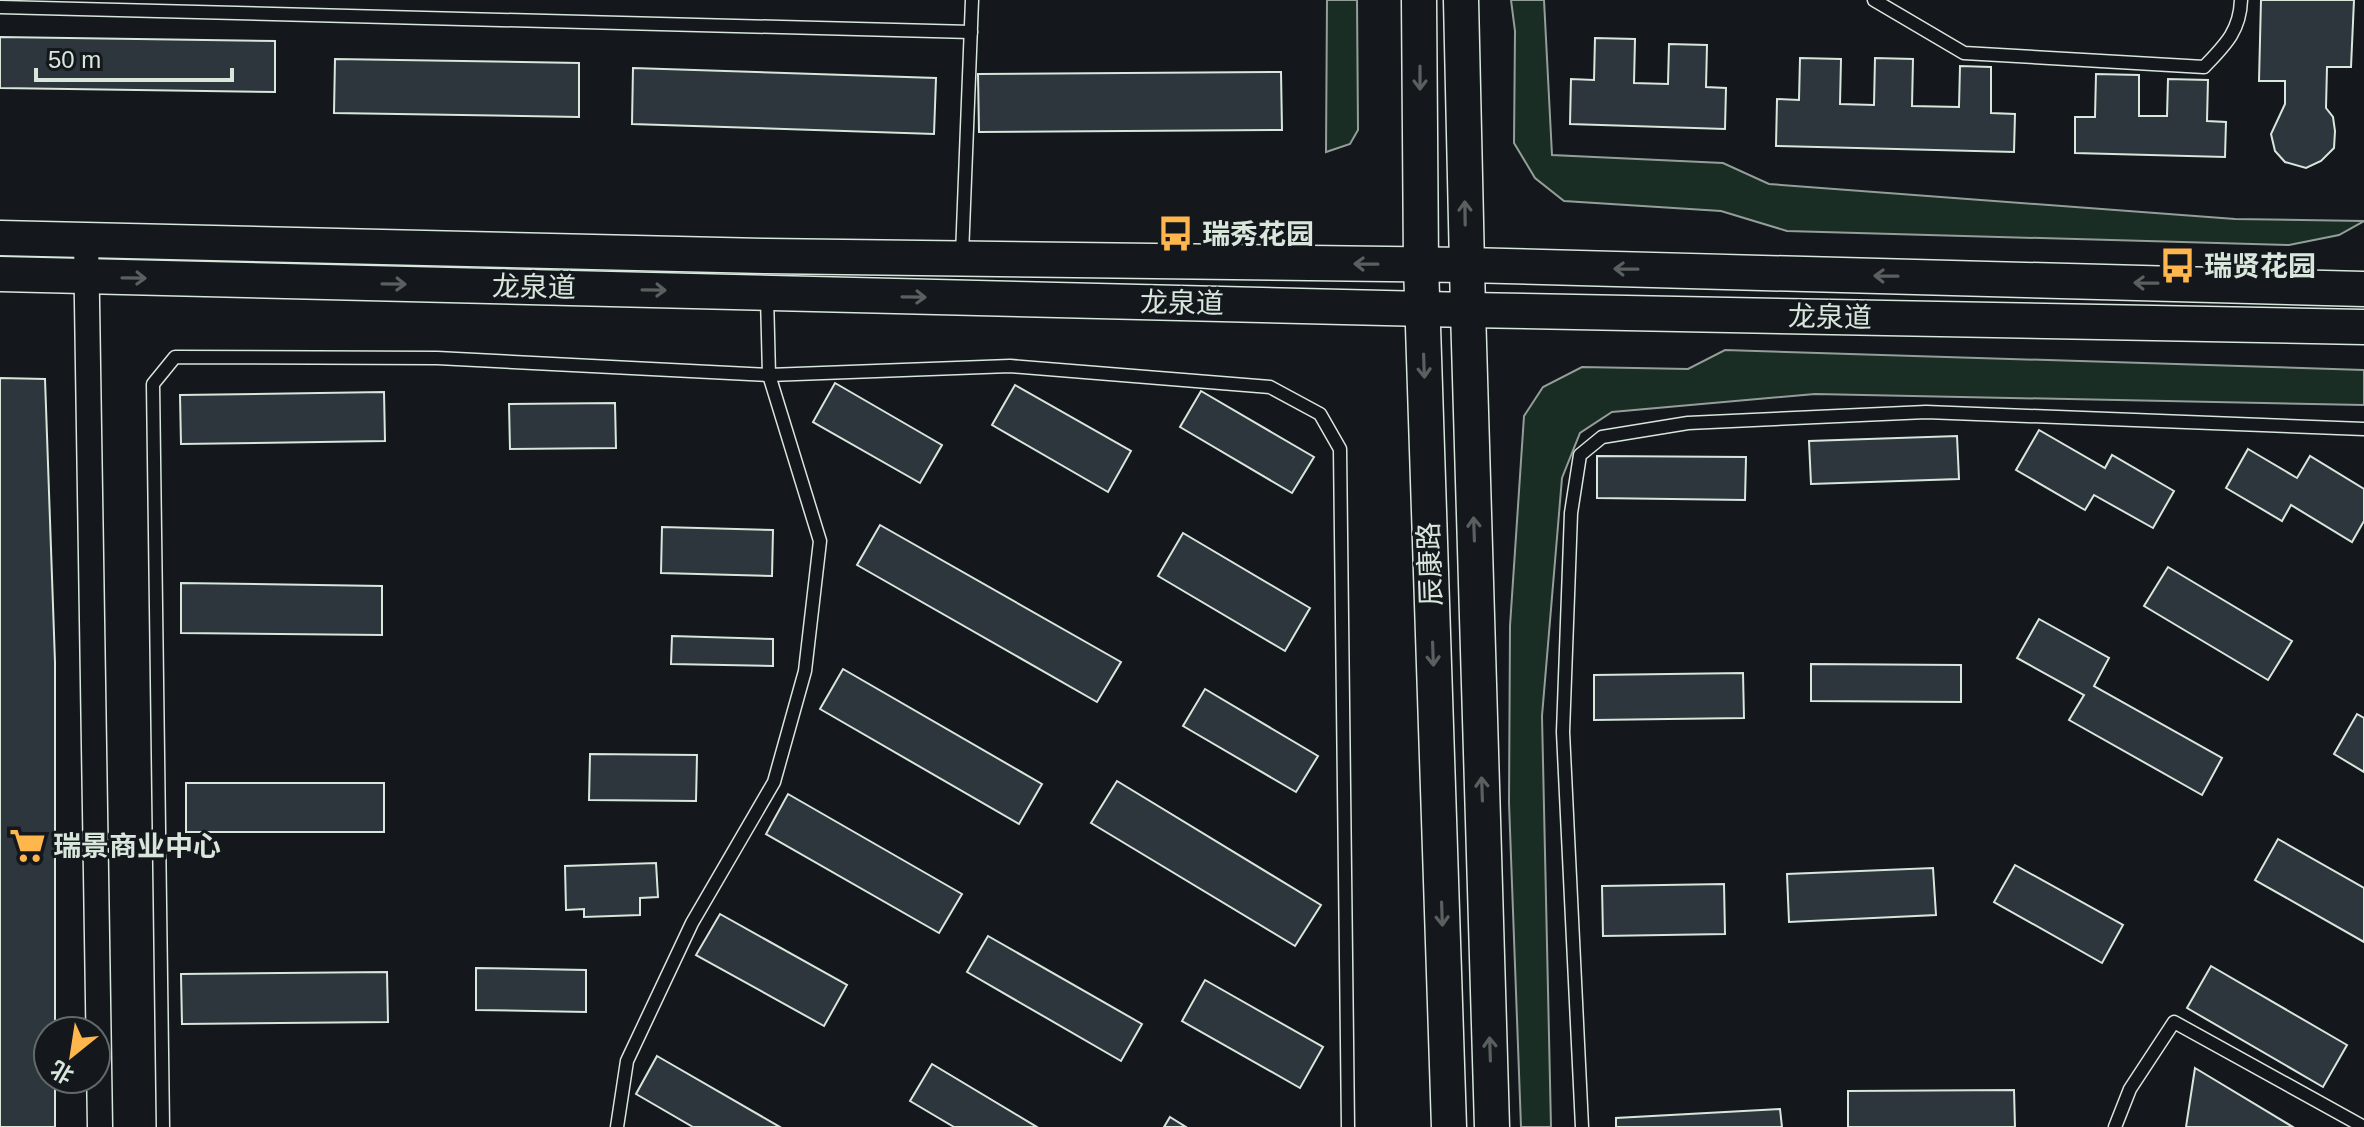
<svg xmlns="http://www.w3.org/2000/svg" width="2364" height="1127" font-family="Arial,'Noto Sans SC',sans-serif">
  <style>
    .green { fill: #1a2d24; stroke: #939e99; stroke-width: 2 }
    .building { fill: #2c363c; stroke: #d8e6dc; stroke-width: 2 }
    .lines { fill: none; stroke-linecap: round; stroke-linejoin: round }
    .lane-casing { stroke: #d8e6dc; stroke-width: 15 }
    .street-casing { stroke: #d8e6dc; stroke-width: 27 }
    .secondary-casing { stroke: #d8e6dc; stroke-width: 37 }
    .lane { stroke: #14181c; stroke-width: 12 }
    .street { stroke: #14181c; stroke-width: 24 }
    .secondary { stroke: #14181c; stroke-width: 34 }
    .oneway { stroke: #59605f }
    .labels { text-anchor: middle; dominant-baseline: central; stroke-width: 6; stroke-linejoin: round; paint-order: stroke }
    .poi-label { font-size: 28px; font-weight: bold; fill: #d8e6dc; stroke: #14181c; text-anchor: start }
    .street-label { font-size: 28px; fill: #d8e6dc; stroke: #14181c }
  </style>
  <rect width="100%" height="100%" fill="#14181c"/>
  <g class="green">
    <path d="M1327,0H1357L1358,130L1350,144L1326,152Z"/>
    <path d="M1511,0H1544L1552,155L1723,163L1769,184L2235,219L2364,221L2339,235L2289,245L1787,231L1721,211L1564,201L1535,178L1514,143L1515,31Z"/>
    <path d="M1725,350L2364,370V405L1815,394L1612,412L1580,433L1562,478L1542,716L1551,1127H1521L1509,803L1510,626L1524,416L1543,387L1582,367L1688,369Z"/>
  </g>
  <g class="building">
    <path d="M2261,0H2354L2351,67H2327L2326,108L2333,117L2335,131L2334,148L2321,161L2306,168L2285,162L2275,151L2271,134L2285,104V81H2259Z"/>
    <path d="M0,37L275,41V92L0,88Z"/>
    <path d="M1595,38L1635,39L1634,83L1668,84L1669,44L1707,45L1706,87L1726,88L1725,129L1570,124L1571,79L1594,80Z"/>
    <path d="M1800,58L1841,59L1840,104L1874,105L1875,58L1913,59L1912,106L1959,107L1960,66L1991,67V113L2015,114L2014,152L1776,146L1777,99L1799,100Z"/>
    <path d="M335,59L579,63V117L334,113Z"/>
    <path d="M633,68L936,78L934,134L632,124Z"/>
    <path d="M1281,72L1282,130L979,132L978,74Z"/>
    <path d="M2096,74L2139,75V116H2167L2168,79L2208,80L2207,121L2226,122L2225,157L2075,153V117H2095Z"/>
    <path d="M0,378L45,379L55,662V1031H48V1079H55V1127H0Z"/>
    <path d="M835,383L942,445L920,483L813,422Z"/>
    <path d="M1015,385L1131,451L1108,492L992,425Z"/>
    <path d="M1201,391L1314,457L1292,493L1180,427Z"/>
    <path d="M384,392L385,441L181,444L180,395Z"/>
    <path d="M615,403L616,448L510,449L509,404Z"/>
    <path d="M2039,430L2105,468L2112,455L2174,491L2153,528L2094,495L2085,510L2016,470Z"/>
    <path d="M1957,436L1959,479L1811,484L1809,441Z"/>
    <path d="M2248,449L2297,478L2310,456L2364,489V521L2352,542L2291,505L2282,521L2226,488Z"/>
    <path d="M1597,456L1746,457L1745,500L1597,498Z"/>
    <path d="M880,525L1121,662L1097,702L857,565Z"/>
    <path d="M662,527L773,530L772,576L661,573Z"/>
    <path d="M1183,533L1310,608L1285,651L1158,576Z"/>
    <path d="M2168,567L2292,641L2268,680L2144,606Z"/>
    <path d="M181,583L382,586V635L181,633Z"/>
    <path d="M2039,619L2109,658L2094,686L2222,758L2202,795L2069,720L2084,695L2017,658Z"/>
    <path d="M672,636L773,639V666L671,664Z"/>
    <path d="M1811,664L1961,665V702L1811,701Z"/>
    <path d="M843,669L1042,784L1019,824L820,709Z"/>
    <path d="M1743,673L1744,718L1594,720V675Z"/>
    <path d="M1205,689L1318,756L1296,792L1183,726Z"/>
    <path d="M2357,714L2364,718V772L2334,754Z"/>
    <path d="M590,754L697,755L696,801L589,800Z"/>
    <path d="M1117,781L1321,905L1295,946L1091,823Z"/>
    <rect x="186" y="783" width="198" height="49"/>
    <path d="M788,794L962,894L939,933L766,834Z"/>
    <path d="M2278,839L2364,888V942L2255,880Z"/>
    <path d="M656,863L658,897L640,898V915L584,917V909L566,910L565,866Z"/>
    <path d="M2015,865L2123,925L2102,963L1994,902Z"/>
    <path d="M1933,868L1936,915L1789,922L1787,874Z"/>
    <path d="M1724,884L1725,934L1603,936L1602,886Z"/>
    <path d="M720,914L847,985L824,1026L696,955Z"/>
    <path d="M988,936L1142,1024L1121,1061L967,972Z"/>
    <path d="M2211,966L2347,1045L2323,1087L2187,1008Z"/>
    <path d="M476,968L586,970V1012L476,1010Z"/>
    <path d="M387,972L388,1022L182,1024L181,974Z"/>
    <path d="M1205,980L1323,1047L1300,1088L1182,1021Z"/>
    <path d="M657,1056L780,1127H693L636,1094Z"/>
    <path d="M932,1064L1037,1127H954L910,1101Z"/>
    <path d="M2195,1068L2293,1127H2186Z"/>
    <path d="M2014,1090L2015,1127H1848V1091Z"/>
    <path d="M1780,1109L1782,1127H1616V1118Z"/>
    <path d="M1170,1117L1186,1127H1164Z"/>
  </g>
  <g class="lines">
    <defs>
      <g id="lane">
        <path d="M1874,0L1964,53L2204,67C2225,45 2240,31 2241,0"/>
        <path d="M0,7L971,32"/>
        <path d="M962,255L972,0"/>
        <path d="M163,1127L153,384L175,357L437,358L769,375L1010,366L1270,387L1320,414L1340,449L1348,1127"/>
        <path d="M617,1127L627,1061L692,923L774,782L805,671L820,541L769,375L767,296"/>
        <path d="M1582,1127L1563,732L1571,513L1580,455L1602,437L1688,423L1926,412L2364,429"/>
        <path d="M2115,1127L2130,1089L2174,1022L2364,1127"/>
      </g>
      <path id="street" d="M86,239L100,1127"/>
      <g id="secondary">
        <path d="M1419,0L1421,265L1449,1127"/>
        <path d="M1461,0L1468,310L1492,1127"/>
        <path d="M0,238L766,256L1466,265L2364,289"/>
        <path d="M0,274L1468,310L2364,327"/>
      </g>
    </defs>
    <use href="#lane" class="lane-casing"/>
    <use href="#street" class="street-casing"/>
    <use href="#secondary" class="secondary-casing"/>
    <use href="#lane" class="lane"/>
    <use href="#street" class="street"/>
    <use href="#secondary" class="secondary"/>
  </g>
  <defs><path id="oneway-shaft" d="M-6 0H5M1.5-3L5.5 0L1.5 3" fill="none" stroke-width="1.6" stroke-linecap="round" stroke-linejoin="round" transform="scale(2)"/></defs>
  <g class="oneway">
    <use href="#oneway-shaft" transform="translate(1420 78) rotate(90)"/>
    <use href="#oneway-shaft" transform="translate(1465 213) rotate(-91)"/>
    <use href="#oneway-shaft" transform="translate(1366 264) rotate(-179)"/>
    <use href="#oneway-shaft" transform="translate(1626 269) rotate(-179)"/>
    <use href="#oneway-shaft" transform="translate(1886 276) rotate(-179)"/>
    <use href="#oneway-shaft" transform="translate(134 278) rotate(1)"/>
    <use href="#oneway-shaft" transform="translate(2146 283) rotate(-179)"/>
    <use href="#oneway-shaft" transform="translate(394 284) rotate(1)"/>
    <use href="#oneway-shaft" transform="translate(654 290) rotate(1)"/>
    <use href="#oneway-shaft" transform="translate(914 297) rotate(1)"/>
    <use href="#oneway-shaft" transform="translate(1424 366) rotate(88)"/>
    <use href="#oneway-shaft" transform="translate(1474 529) rotate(-92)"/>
    <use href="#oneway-shaft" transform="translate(1433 654) rotate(88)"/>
    <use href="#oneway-shaft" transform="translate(1482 789) rotate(-92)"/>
    <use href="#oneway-shaft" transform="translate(1442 914) rotate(88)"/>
    <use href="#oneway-shaft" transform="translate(1490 1049) rotate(-92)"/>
  </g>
  <defs>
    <symbol id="bus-bare" viewBox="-9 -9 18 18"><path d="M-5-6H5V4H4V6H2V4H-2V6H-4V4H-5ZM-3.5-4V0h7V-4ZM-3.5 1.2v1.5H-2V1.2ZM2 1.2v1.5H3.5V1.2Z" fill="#ffb74d" stroke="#14181c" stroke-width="2.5" paint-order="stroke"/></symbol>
    <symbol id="supermarket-bare" viewBox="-9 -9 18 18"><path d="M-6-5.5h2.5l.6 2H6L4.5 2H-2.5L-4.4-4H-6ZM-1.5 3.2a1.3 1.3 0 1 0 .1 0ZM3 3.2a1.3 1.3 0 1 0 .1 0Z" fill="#ffb74d" stroke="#14181c" stroke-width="2.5" paint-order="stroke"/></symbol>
  </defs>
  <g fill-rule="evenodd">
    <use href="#bus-bare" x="1150" y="208" width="51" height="51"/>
    <use href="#bus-bare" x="2152" y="240" width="51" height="51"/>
    <use href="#supermarket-bare" x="2" y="820" width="51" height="51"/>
  </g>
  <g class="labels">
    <g class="poi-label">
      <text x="1202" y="234">瑞秀花园</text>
      <text x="2204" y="266">瑞贤花园</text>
      <text x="53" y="846">瑞景商业中心</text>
    </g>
    <g class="street-label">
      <text transform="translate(534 287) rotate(1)">龙泉道</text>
      <text transform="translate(1182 303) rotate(1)">龙泉道</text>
      <text transform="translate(1830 317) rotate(1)">龙泉道</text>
      <text transform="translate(1430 564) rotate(-92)">辰康路</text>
    </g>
  </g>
  <g transform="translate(72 1055) rotate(210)"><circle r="38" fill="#14181c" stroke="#626a69" stroke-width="2"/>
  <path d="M0-6L14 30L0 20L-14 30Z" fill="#ffb74d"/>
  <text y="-12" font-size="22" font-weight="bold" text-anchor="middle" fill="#d8e6dc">北</text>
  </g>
  <path d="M36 68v12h196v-12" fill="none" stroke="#d8e6dc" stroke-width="4"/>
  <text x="48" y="68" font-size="24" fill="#d8e6dc" stroke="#14181c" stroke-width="6" paint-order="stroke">50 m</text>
</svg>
